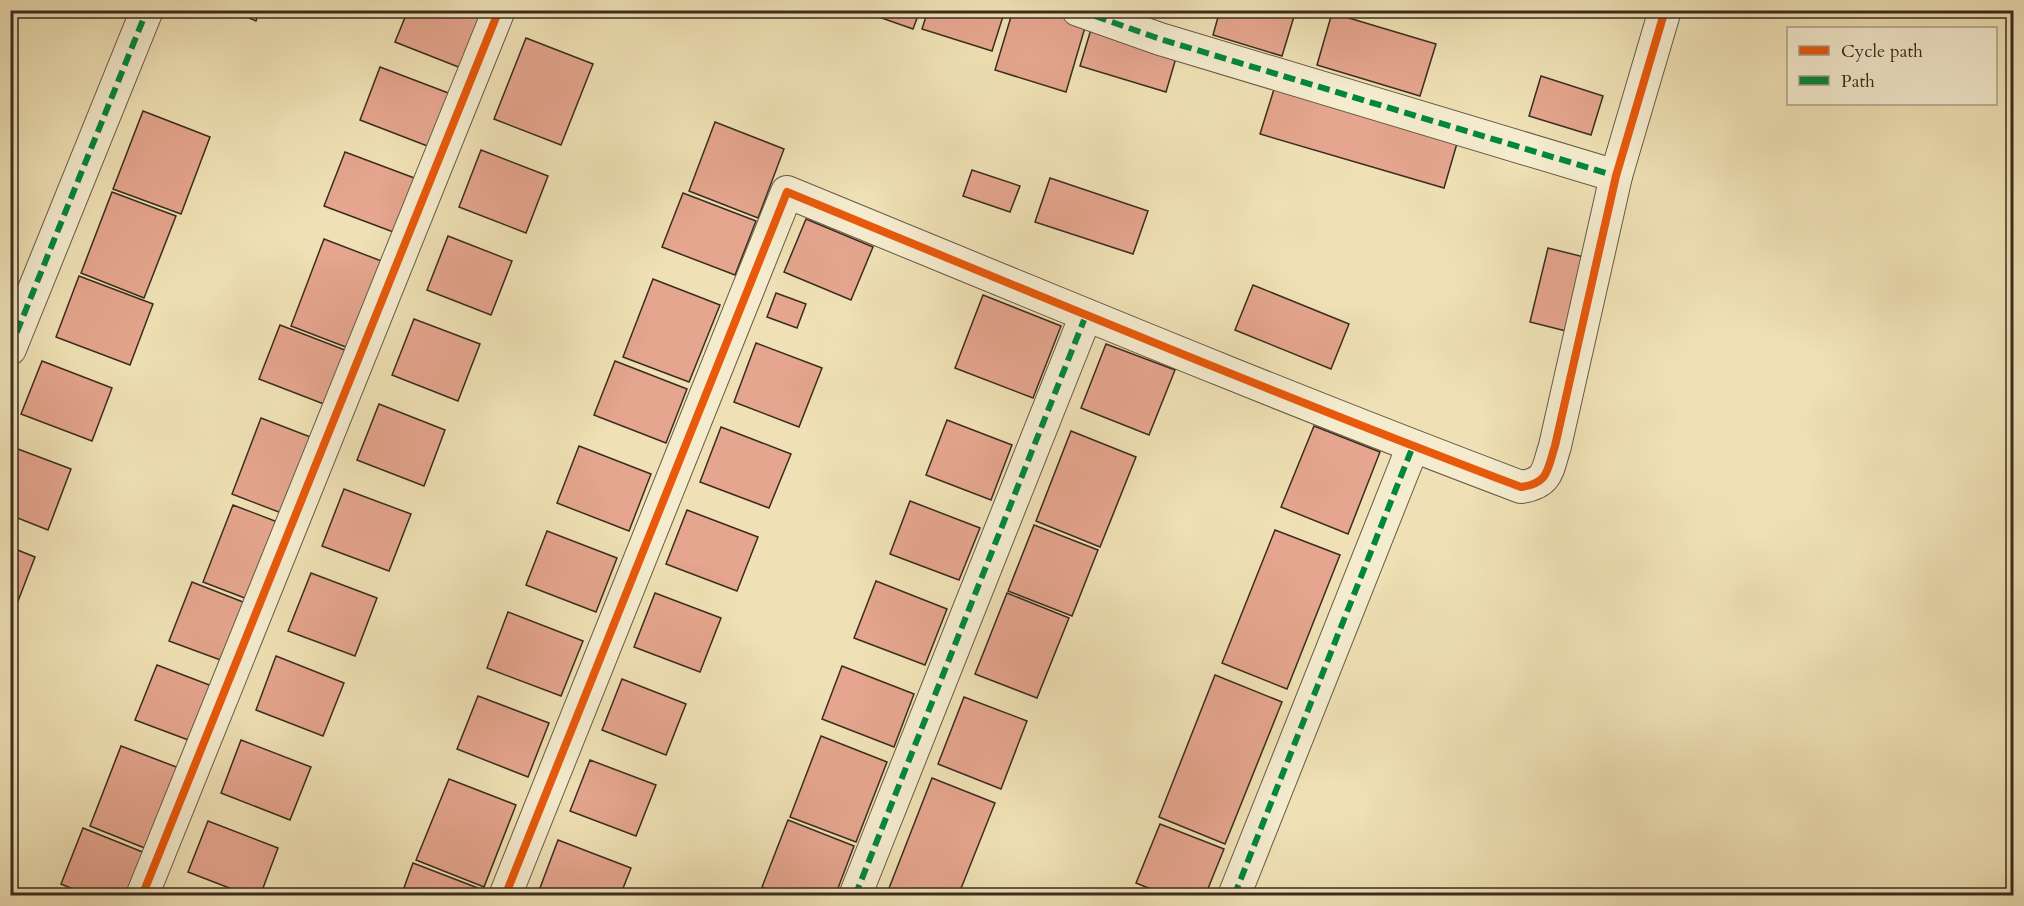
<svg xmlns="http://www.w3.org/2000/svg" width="2024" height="906" font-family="Cardo,serif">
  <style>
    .building { fill: #e5a58e; stroke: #3a2d20; stroke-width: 1.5 }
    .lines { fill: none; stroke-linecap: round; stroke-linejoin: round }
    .street-casing { stroke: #675a45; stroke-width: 34 }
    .street { stroke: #f5eccf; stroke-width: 32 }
    .quiet { stroke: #00873e; stroke-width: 6; stroke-dasharray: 12 6; stroke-linecap: butt }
    .cycleway-casing { stroke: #f5eccf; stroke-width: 11 }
    .cycleway { stroke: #e8590c; stroke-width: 8 }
  </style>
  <rect width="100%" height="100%" fill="#efe1b5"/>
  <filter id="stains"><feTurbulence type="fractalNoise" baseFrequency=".00333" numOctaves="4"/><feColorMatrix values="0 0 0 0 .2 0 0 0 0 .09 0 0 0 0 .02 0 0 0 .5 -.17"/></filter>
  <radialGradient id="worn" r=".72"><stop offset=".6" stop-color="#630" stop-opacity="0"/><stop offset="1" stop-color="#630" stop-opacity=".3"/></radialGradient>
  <g class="building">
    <path d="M230,10H260L256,21Z"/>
    <path d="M408,10H474L482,14L461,68L395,42Z"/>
    <path d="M859,10H920L913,29Z"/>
    <path d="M928,10H1005L992,51L922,29Z"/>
    <path d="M1013,10H1040L1086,24L1066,92L995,70Z"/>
    <path d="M1220,10H1296L1282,56L1213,35Z"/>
    <path d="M1332,13L1436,44L1420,96L1317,65Z"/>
    <path d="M1092,26L1178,51L1166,92L1080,66Z"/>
    <path d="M526,38L593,64L561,145L494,119Z"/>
    <path d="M380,67L451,94L430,147L360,120Z"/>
    <path d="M1541,76L1603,96L1591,135L1529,116Z"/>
    <path d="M1275,86L1458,140L1444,188L1260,134Z"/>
    <path d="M143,111L210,137L181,214L113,189Z"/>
    <path d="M715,122L784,149L758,218L689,191Z"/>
    <path d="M481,150L548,176L526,233L459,207Z"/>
    <path d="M345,152L417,179L396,233L324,206Z"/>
    <path d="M972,170L1020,186L1010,212L963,196Z"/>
    <path d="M1050,178L1148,211L1133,254L1035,222Z"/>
    <path d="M112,192L176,216L144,298L81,273Z"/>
    <path d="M683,193L756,221L735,275L662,247Z"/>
    <path d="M806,219L873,247L851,300L784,272Z"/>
    <path d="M448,236L512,261L491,315L427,290Z"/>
    <path d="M324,239L384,262L351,349L291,326Z"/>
    <path d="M1548,248L1588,258L1570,332L1530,322Z"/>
    <path d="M79,276L153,304L130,365L56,337Z"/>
    <path d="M653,279L720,305L689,382L623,357Z"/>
    <path d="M1253,285L1349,324L1331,369L1235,330Z"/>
    <path d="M776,293L806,304L797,328L767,317Z"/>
    <path d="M983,295L1061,326L1033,398L955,368Z"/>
    <path d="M414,319L480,344L458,401L392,375Z"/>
    <path d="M280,325L350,352L329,406L259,379Z"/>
    <path d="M756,343L822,368L799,427L734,402Z"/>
    <path d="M1106,344L1175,370L1149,435L1081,408Z"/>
    <path d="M42,361L112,388L92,441L21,414Z"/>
    <path d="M615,361L687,389L666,443L594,415Z"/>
    <path d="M379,404L445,430L424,486L357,460Z"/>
    <path d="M261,418L313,438L284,514L232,494Z"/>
    <path d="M947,420L1012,445L991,500L926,475Z"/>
    <path d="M1314,426L1380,452L1348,534L1281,507Z"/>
    <path d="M721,427L791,454L769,508L700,482Z"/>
    <path d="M1071,431L1136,457L1100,547L1036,521Z"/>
    <path d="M10,446L71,469L48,530L10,515Z"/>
    <path d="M579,446L651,474L629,531L557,503Z"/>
    <path d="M344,489L411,514L389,571L322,546Z"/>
    <path d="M910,501L980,528L959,580L890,554Z"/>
    <path d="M233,505L280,523L250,600L203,582Z"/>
    <path d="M687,510L758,537L737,591L666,564Z"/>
    <path d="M1034,525L1098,550L1072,616L1008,591Z"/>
    <path d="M1275,530L1340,555L1287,689L1222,663Z"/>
    <path d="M547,531L617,558L596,612L526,585Z"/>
    <path d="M10,547L35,557L10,622Z"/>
    <path d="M311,573L377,598L355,656L288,631Z"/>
    <path d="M876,581L947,609L925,665L854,638Z"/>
    <path d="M192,582L248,604L226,662L169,641Z"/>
    <path d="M655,593L721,618L700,672L634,647Z"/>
    <path d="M1007,593L1069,618L1037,698L975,674Z"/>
    <path d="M508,612L583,641L561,696L487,668Z"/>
    <path d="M276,656L344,683L323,736L256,710Z"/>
    <path d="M157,665L212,686L191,741L135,720Z"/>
    <path d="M842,666L914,694L894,747L822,719Z"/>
    <path d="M1215,675L1282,702L1225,844L1159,817Z"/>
    <path d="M622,679L686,704L666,755L602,730Z"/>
    <path d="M478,696L549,723L528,777L457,749Z"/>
    <path d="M964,697L1027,721L1001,789L938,764Z"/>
    <path d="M821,736L887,762L856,842L790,817Z"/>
    <path d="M241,740L311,767L290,820L221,793Z"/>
    <path d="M121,746L179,768L147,849L90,826Z"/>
    <path d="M590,760L656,785L636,836L570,811Z"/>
    <path d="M932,778L995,803L958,896H886Z"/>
    <path d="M449,779L516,805L484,887L416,860Z"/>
    <path d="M788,820L854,846L835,896H782L762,887Z"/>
    <path d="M208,821L278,848L260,896H250L188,872Z"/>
    <path d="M1160,824L1224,849L1205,896H1168L1136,883Z"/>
    <path d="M83,828L145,853L129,896H90L61,884Z"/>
    <path d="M558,840L631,868L620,896H537Z"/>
    <path d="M413,863L483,890L480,896H401Z"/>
  </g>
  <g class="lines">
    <defs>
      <g id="street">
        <path d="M1078,10L1160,39L1616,176"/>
        <path d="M10,349L147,10"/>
        <path d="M142,896L499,10"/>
        <path d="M505,896L787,192C1031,292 1274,394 1521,487C1549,483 1547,470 1555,446L1616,176L1665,10"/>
        <path d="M855,896L1086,315"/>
        <path d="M1234,896L1413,446"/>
      </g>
    </defs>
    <use href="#street" class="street-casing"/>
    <use href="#street" class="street"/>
    <g class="quiet">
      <path d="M1078,10L1160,39L1616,176"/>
      <path d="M10,349L147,10"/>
      <path d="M855,896L1086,315"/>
      <path d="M1234,896L1413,446"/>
    </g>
    <defs>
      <g id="cycleway">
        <path d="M142,896L499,10"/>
        <path d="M505,896L787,192C1031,292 1274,394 1521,487C1549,483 1547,470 1555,446L1616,176L1665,10"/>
      </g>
    </defs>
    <use href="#cycleway" class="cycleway-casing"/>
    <use href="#cycleway" class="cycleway"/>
  </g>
  <rect width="2024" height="906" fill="none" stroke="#efe1b5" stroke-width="36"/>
  <rect x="12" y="12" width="2000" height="882" fill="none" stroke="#3a2d20" stroke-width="3"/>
  <rect x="18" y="18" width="1988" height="870" fill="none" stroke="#3a2d20" stroke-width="1.5"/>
  <rect x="1787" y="27" width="210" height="78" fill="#f5eccf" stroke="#aaa089" stroke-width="1.5"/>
  <rect x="1799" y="46" width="30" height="9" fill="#e8590c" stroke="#aaa089" stroke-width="1.5"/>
  <text x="1841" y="57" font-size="18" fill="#3a2d20">Cycle path</text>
  <rect x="1799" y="76" width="30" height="9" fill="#00873e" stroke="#aaa089" stroke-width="1.5"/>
  <text x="1841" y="87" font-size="18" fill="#3a2d20">Path</text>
  <rect width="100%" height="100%" filter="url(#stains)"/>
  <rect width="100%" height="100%" fill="url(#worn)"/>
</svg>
